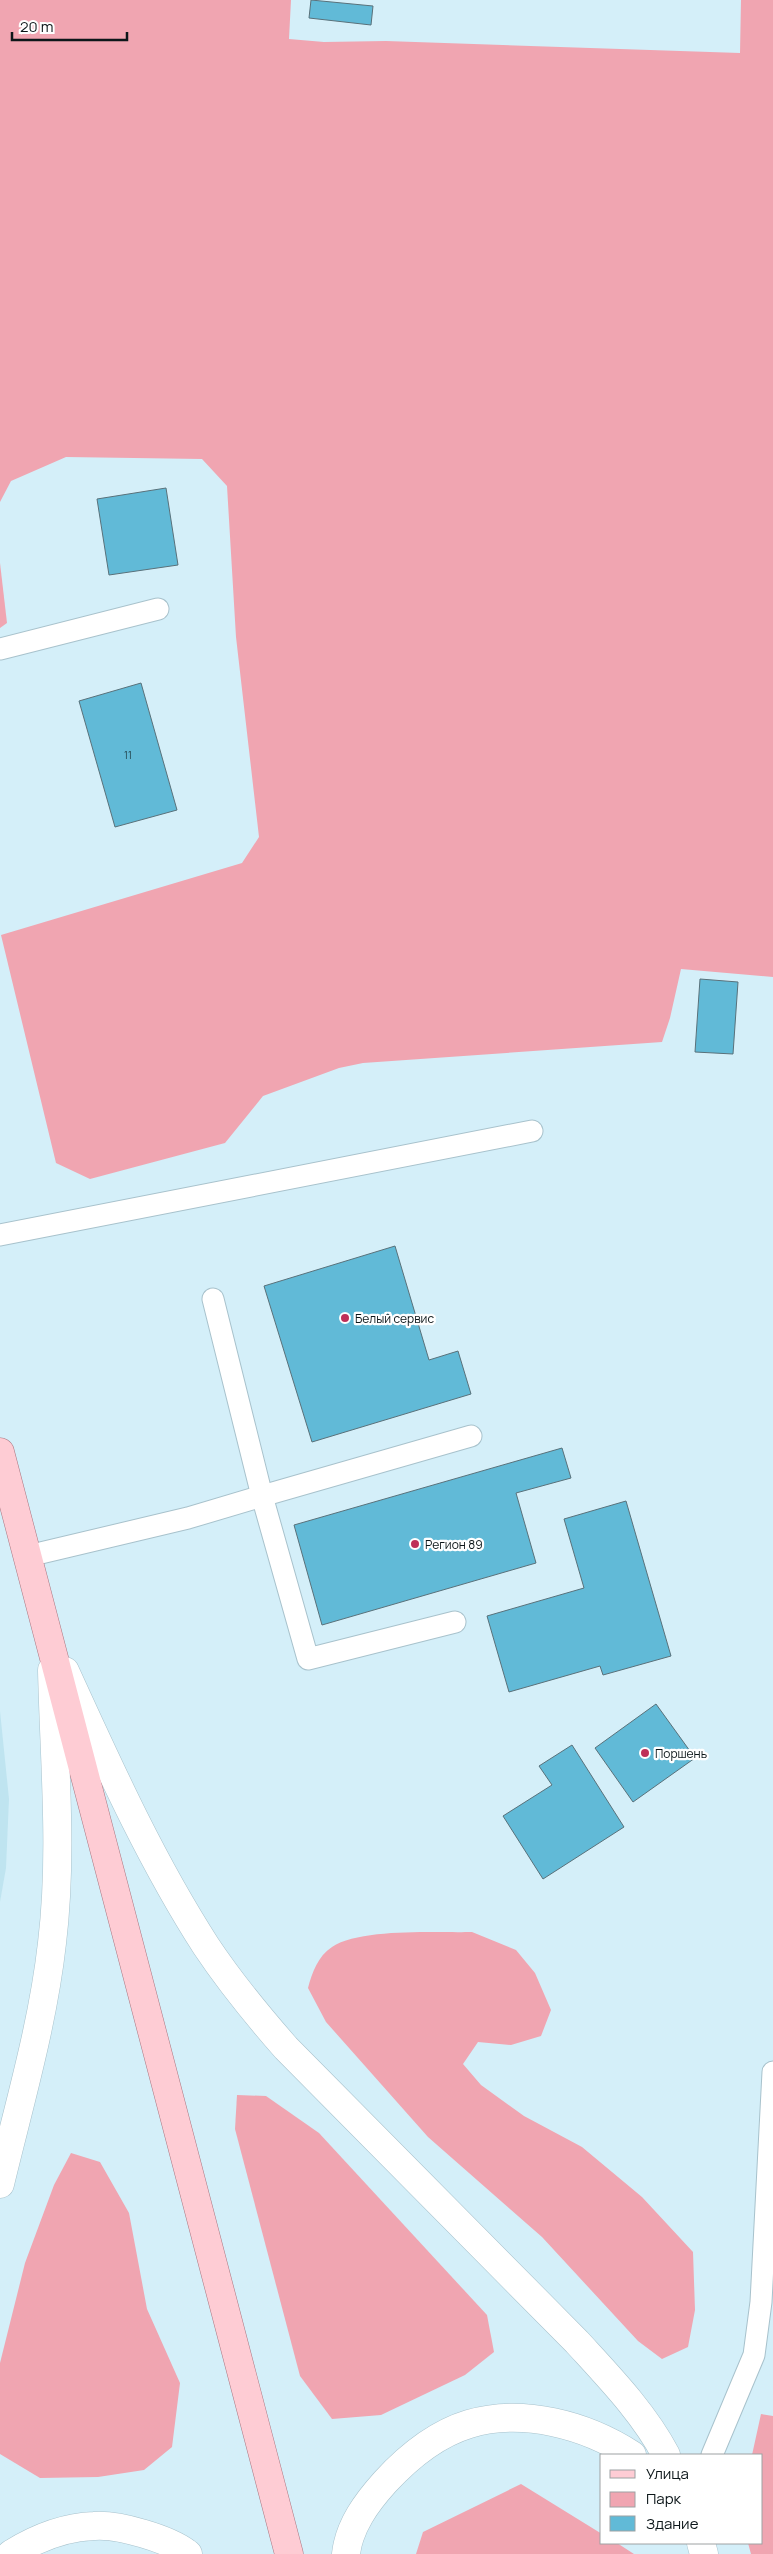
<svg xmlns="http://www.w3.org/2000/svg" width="773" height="2554" font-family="Manrope,sans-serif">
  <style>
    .built { fill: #bfe4f0 }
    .green { fill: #f0a5b1 }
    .building { fill: #61bad7; stroke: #59717a }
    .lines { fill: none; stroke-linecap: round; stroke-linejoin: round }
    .service-casing { stroke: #a8c2cc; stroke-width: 23 }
    .secondary-casing { stroke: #a8c2cc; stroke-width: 29 }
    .primary-casing { stroke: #a97680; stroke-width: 29 }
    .service { stroke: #fff; stroke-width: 21 }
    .secondary { stroke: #fff; stroke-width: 28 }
    .primary { stroke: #feccd4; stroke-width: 28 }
    .poi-dot { fill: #be2f58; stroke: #fff; stroke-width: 2 }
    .labels { text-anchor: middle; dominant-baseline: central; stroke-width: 4.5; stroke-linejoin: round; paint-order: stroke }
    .number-label { font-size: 10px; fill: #213f48 }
    .poi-label { font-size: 12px; fill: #0c1619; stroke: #fff; text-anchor: start }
  </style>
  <rect width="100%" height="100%" fill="#d4eff9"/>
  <path class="built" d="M0,1711L9,1799L6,1868L0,1902Z"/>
  <g class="green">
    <path d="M0,0H291L289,39L324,42L386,41L740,53L741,0H773V977L681,969L670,1018L662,1042L363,1063L339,1068L263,1096L225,1143L90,1179L56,1163L1,935L242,863L259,837L236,637L227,486L202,459L66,457L11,481L0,502Z"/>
    <path d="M0,563L7,623L0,628Z"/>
    <path d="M472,1932L516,1950L535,1973L551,2010L541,2036L511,2045L478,2042L463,2064L481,2085L524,2116L582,2147L642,2197L693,2252L695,2310L688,2347L662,2359L638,2341L542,2237L428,2137L326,2022L308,1988C312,1973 318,1956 332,1947C361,1928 436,1933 472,1932Z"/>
    <path d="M237,2095L266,2096L319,2133L487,2315L494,2352L465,2375L381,2415L332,2419L300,2376L235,2129Z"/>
    <path d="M71,2153L100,2162L129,2213L147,2309L180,2383L172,2447L144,2470L98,2477L40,2478L0,2454V2363L25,2263L54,2185Z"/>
    <path d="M761,2414L773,2416V2554H751L748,2543H762V2455H752Z"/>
    <path d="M521,2484L602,2534V2543H617L634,2554H416L423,2532Z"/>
  </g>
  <g class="building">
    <path d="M311,0L373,6L371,25L309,18Z"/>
    <path d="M166,488L178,565L109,575L97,499Z"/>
    <path d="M141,683L177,810L115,827L79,701Z"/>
    <path d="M700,979L738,982L733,1054L695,1052Z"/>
    <path d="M395,1246L429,1360L458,1351L471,1394L312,1442L264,1286Z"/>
    <path d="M562,1448L571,1478L516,1493L536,1563L322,1625L294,1525Z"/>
    <path d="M626,1501L671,1656L603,1675L600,1666L509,1692L487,1616L584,1588L564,1519Z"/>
    <path d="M656,1704L695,1758L633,1802L595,1748Z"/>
    <path d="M572,1745L624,1827L543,1879L503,1816L552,1785L539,1766Z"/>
  </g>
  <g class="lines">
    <defs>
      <g id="service">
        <path d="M0,649L158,609"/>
        <path d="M0,1235L532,1131"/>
        <path d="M28,1556L188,1518L262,1496L213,1299"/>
        <path d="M455,1622L308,1659L262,1496L471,1436"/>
        <path d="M712,2455L754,2355L761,2302L773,2072"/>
      </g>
      <g id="secondary">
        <path d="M65,1671C108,1765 150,1859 206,1946C230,1982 257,2015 286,2048L577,2342C609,2377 644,2413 666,2455"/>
        <path d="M0,2184C19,2105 43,2024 52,1943C63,1853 54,1760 52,1670"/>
        <path d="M701,2543L704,2554"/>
        <path d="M11,2554C35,2539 65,2527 94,2526C118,2524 170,2539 188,2554"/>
        <path d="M346,2554C349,2526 367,2502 385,2482C408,2457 436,2434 469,2424C523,2408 586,2425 632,2455"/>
      </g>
      <path id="primary" d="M0,1452L289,2554"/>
    </defs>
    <use href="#service" class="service-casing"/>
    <use href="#secondary" class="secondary-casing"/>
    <use href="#primary" class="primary-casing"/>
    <use href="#service" class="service"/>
    <use href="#secondary" class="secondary"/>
    <use href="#primary" class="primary"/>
  </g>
  <g class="poi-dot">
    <circle cx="345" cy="1318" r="5"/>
    <circle cx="415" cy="1544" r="5"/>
    <circle cx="645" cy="1753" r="5"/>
  </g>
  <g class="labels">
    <g class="number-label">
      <text x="128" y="755">11</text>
    </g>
    <g class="poi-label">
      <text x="355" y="1318">Белый сервис</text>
      <text x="425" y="1544">Регион 89</text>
      <text x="655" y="1753">Поршень</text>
    </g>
  </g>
  <rect x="600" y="2454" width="162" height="90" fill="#ffffff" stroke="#9ea2a3"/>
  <rect x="610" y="2470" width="25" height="8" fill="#feccd4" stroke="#9ea2a3"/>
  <text x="646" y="2479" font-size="15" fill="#0c1619">Улица</text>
  <rect x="610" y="2492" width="25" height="15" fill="#f0a5b1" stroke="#9ea2a3"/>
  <text x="646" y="2504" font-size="15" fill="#0c1619">Парк</text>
  <rect x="610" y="2516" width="25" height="15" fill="#61bad7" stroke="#9ea2a3"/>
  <text x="646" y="2529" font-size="15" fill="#0c1619">Здание</text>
  <path d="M12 32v8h115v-8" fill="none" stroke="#0c1619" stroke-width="2.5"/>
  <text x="20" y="32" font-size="15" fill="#0c1619" stroke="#ffffff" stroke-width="4" paint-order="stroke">20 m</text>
</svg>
